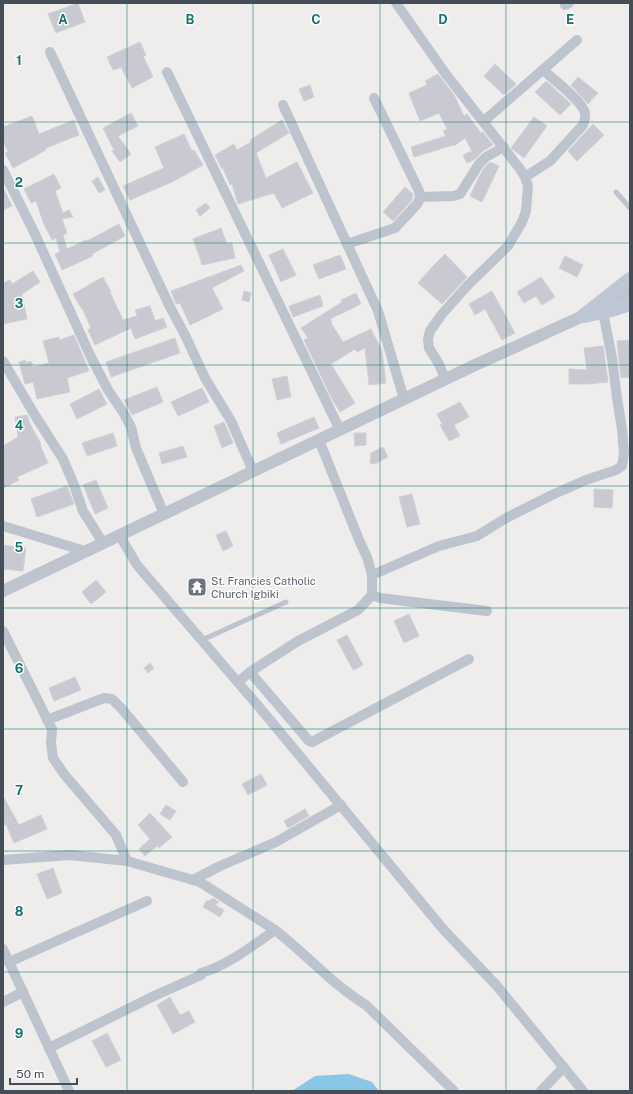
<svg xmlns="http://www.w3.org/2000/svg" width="633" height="1094" font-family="'Public Sans',sans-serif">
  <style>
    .water { fill: #8ac7e7 }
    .building { fill: #c9cad1; stroke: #d0d1d8 }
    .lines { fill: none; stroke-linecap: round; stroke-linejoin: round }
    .service { stroke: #bdc4ce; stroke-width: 5 }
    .minor { stroke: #bdc4ce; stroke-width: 10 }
    .tertiary { stroke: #bdc4ce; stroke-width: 12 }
    .secondary { stroke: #bfc6d5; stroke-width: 14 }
    .grid { fill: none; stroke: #0f766e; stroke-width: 1; stroke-opacity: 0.55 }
    .labels { text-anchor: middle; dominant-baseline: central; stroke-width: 3; stroke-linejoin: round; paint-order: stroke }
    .worship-label { font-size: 11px; fill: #5b616d; stroke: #fff; text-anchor: start }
    .grid-label { font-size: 13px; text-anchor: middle; font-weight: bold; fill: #0f766e; stroke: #fff; stroke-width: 3; stroke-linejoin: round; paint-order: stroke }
  </style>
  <rect width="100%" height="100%" fill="#efecec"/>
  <path class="water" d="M349,1074L372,1082L379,1091H292L315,1076Z"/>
  <g class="building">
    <path d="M78,3L85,22L56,33L48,14Z"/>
    <path d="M140,42L146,55L143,56L153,77L132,88L121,67L113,70L107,57Z"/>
    <path d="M495,64L516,84L504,95L484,76Z"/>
    <path d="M438,74L454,95L464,116L467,114L481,133L483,132L493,145L483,151L475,159L467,163L463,155L472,151L465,138L454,146L453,145L414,157L411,147L446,136L443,131L447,129L439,113L420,121L409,93L427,85L425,81Z"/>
    <path d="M578,77L598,93L588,104L571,85Z"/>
    <path d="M546,81L571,104L560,115L535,92Z"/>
    <path d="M310,85L314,97L304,101L299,89Z"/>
    <path d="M131,113L138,126L118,136L131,154L120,162L112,151L114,150L103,128Z"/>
    <path d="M32,116L39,134L74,120L79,135L46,148V150L13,168L5,153L8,152L3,141V127Z"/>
    <path d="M534,117L547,126L524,158L511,148Z"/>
    <path d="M282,120L289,133L256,153L266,178L297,162L313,193L282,208L274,193L238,204L232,184L230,185L223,168L222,169L215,155L234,144L237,150L251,142L250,140Z"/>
    <path d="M593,124L604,135L577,161L568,151Z"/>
    <path d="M184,134L192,151L194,150L203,165L172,182L130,200L123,186L164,168L155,147Z"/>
    <path d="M490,162L499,166L482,202L470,196L479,177L484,168Z"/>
    <path d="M54,174L61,188L55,191L63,213L69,210L73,217L62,219L67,233L63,235L67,249L86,240L87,241L119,224L125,236L92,254L93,256L62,270L55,254L60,252L56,238L52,240L43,222L36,201L31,203L24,189Z"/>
    <path d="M98,177L105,190L99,193L92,181Z"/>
    <path d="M3,187L12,206L3,210Z"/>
    <path d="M405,187L413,194L412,200L393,221L383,212Z"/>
    <path d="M206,203L210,208L200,216L196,210Z"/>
    <path d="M221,228L227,244L232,243L235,258L202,265L199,255L193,239Z"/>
    <path d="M283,249L296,275L281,282L269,255Z"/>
    <path d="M445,254L467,277L442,304L418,283L432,267Z"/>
    <path d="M340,255L346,269L319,279L313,265Z"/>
    <path d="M565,256L583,265L577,277L559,268Z"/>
    <path d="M241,265L244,271L212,288L223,309L190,325L180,303L176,304L171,291Z"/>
    <path d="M33,271L40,282L22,294L27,319L3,324V283L10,280L12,284Z"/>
    <path d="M103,277L111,292H110L123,320L137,316L135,310L150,306L155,321L163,318L167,327L135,339L131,328L95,345L88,330L91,328L82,308H81L73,294Z"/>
    <path d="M541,277L555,297L542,305L536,296L524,303L517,292Z"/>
    <path d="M244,291L251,293L249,302L242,300Z"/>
    <path d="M492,291L515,333L502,340L485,309L475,315L469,304Z"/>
    <path d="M356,293L361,304L330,319L332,322L331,323L343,342L371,329L382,351L386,383L369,385L365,348L357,352L355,349L331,364L355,403L340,412L332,399L304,340L308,338L301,328L342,302L341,300Z"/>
    <path d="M320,295L323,306L293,317L289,306Z"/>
    <path d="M74,335L89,371L67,378L70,392L37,399L33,382L25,384L19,362L25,360L26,363L31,361L33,367L49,363L43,341L59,337V340Z"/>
    <path d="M175,338L180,353L111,377L106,362Z"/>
    <path d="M630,340V377L621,378L617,341Z"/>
    <path d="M603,346L608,382L589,384H569V369L587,370L584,348Z"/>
    <path d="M287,376L291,397L277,400L272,379Z"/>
    <path d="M157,387L163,402L132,415L124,400Z"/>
    <path d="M202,388L209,402L178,416L171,402Z"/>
    <path d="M99,389L107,404L77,419L70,404Z"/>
    <path d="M460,402L469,417L454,425L460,436L449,441L440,425L442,424L437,414Z"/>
    <path d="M27,415L31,426L41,444L40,445L48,463L17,477L19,480L3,488V446L18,437L15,417Z"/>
    <path d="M314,417L319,428L281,444L277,433Z"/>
    <path d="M224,422L233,443L222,448L214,426Z"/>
    <path d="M113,433L117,446L87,456L82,443Z"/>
    <path d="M354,433H366V445L355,446Z"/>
    <path d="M183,446L187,457L162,464L159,453Z"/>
    <path d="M383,447L388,457L375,464L370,463L371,453Z"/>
    <path d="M96,480L108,508L95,514L83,485Z"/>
    <path d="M67,486L74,504L37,517L31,499Z"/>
    <path d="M594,489L613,490L612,508L594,507Z"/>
    <path d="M412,494L420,524L407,527L399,497Z"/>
    <path d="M226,531L233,546L223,551L216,535Z"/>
    <path d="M3,545L26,548L23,571L3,569Z"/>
    <path d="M96,580L106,592L91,604L82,592Z"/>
    <path d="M409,614L419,636L404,643L394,621Z"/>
    <path d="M347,635L363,665L353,670L337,640Z"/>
    <path d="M150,663L154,668L148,673L144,668Z"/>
    <path d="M75,677L81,690L54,701L49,688Z"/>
    <path d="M261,774L267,785L248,795L242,784Z"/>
    <path d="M3,796L19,825L41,815L47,829L14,843L6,824L3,826Z"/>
    <path d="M166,805L176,811L170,820L160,814Z"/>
    <path d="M305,809L309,816L288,828L284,821Z"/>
    <path d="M150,813L172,837L159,848L157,846L145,856L139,849L150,839L138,825Z"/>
    <path d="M53,868L62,893L47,899L37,874Z"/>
    <path d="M213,898L219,902L215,905L224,910L220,917L203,907L207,900L209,901Z"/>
    <path d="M170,997L180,1015L189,1011L195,1022L173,1034L157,1005Z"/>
    <path d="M107,1033L121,1060L106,1067L92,1041Z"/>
  </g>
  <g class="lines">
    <g class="service">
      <path d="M616,192L630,208"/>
      <path d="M202,640L286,602"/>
    </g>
    <g class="minor">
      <path d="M396,3L445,73L520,169L525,177L528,186L526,211L522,222L508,246L467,286L442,314L430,331L428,339L429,348L439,364L445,379"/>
      <path d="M565,5L569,3"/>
      <path d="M50,52L170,307L185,335L205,378L231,421L253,471"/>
      <path d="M167,72L340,430"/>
      <path d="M283,105L378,311L404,399"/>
      <path d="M484,121L577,40"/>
      <path d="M3,170L34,232L90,355L108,390L123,412L131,427L136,448L164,514"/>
      <path d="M525,177L550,161L583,125C584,121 586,117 585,113C583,102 552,78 543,70"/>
      <path d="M420,197L453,196L460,194L479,164L486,157L504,147"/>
      <path d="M347,244L395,228L418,203L420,197L419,191L374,98"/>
      <path d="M3,361L36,417L63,459L74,485L83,511L103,543"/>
      <path d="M3,526L85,551"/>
      <path d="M120,536L137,565L260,708L443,929L497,986L583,1091"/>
      <path d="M372,575L439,546L477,536L506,518L554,494L586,480L616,470L622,466L624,454L622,429L617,398L612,358L603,312"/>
      <path d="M372,595L380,598L487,611"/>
      <path d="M3,631L52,729L51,743L53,758L64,774L116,835L127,861"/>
      <path d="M250,672L309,741L312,742L469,659"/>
      <path d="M238,682L250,672L298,641L358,610L372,595V575L367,557L359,540L319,440"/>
      <path d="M47,720L104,698L112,699L122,709L183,782"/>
      <path d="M3,860L70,855L127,861L200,882L275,930"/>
      <path d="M193,880L220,866L276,842L341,805"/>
      <path d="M3,949L69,1091"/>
      <path d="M9,962L147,901"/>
      <path d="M3,1002L23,992"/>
      <path d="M49,1048L154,996L201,975V973C225,967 254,945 275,930C306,954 332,984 366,1005L454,1091"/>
      <path d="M541,1091L564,1067"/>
    </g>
    <path class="tertiary" d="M3,591L473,366L583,316L630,292"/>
    <g class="secondary">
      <path d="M583,316L630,279"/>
      <path d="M584,316L608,311L630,304"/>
    </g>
  </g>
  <path class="grid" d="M127,3V1091M253,3V1091M380,3V1091M506,3V1091M3,122H630M3,243H630M3,365H630M3,486H630M3,608H630M3,729H630M3,851H630M3,972H630"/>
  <defs>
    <symbol id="temple-square" viewBox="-11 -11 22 22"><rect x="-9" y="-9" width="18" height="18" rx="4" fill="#6b7280" stroke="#fff"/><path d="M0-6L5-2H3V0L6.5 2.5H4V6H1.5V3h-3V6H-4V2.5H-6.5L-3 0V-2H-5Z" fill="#fff"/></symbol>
  </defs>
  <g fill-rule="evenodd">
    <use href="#temple-square" x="186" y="576" width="22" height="22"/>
  </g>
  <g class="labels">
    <g class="worship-label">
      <text x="211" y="581">St. Francies Catholic<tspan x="211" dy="13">Church Igbiki</tspan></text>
    </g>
  </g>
  <g class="grid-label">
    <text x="63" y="24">A</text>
    <text x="190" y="24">B</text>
    <text x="316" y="24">C</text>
    <text x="443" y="24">D</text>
    <text x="570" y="24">E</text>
    <text x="19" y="65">1</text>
    <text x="19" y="187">2</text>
    <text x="19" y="308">3</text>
    <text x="19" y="430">4</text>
    <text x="19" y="552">5</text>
    <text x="19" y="673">6</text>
    <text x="19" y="795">7</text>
    <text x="19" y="916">8</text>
    <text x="19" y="1038">9</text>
  </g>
  <rect width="633" height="1094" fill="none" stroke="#454d58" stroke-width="8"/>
  <path d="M10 1078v6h67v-6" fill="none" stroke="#454d58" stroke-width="2"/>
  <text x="16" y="1078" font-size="12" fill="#454d58" stroke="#ffffff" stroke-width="3" paint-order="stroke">50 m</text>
</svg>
